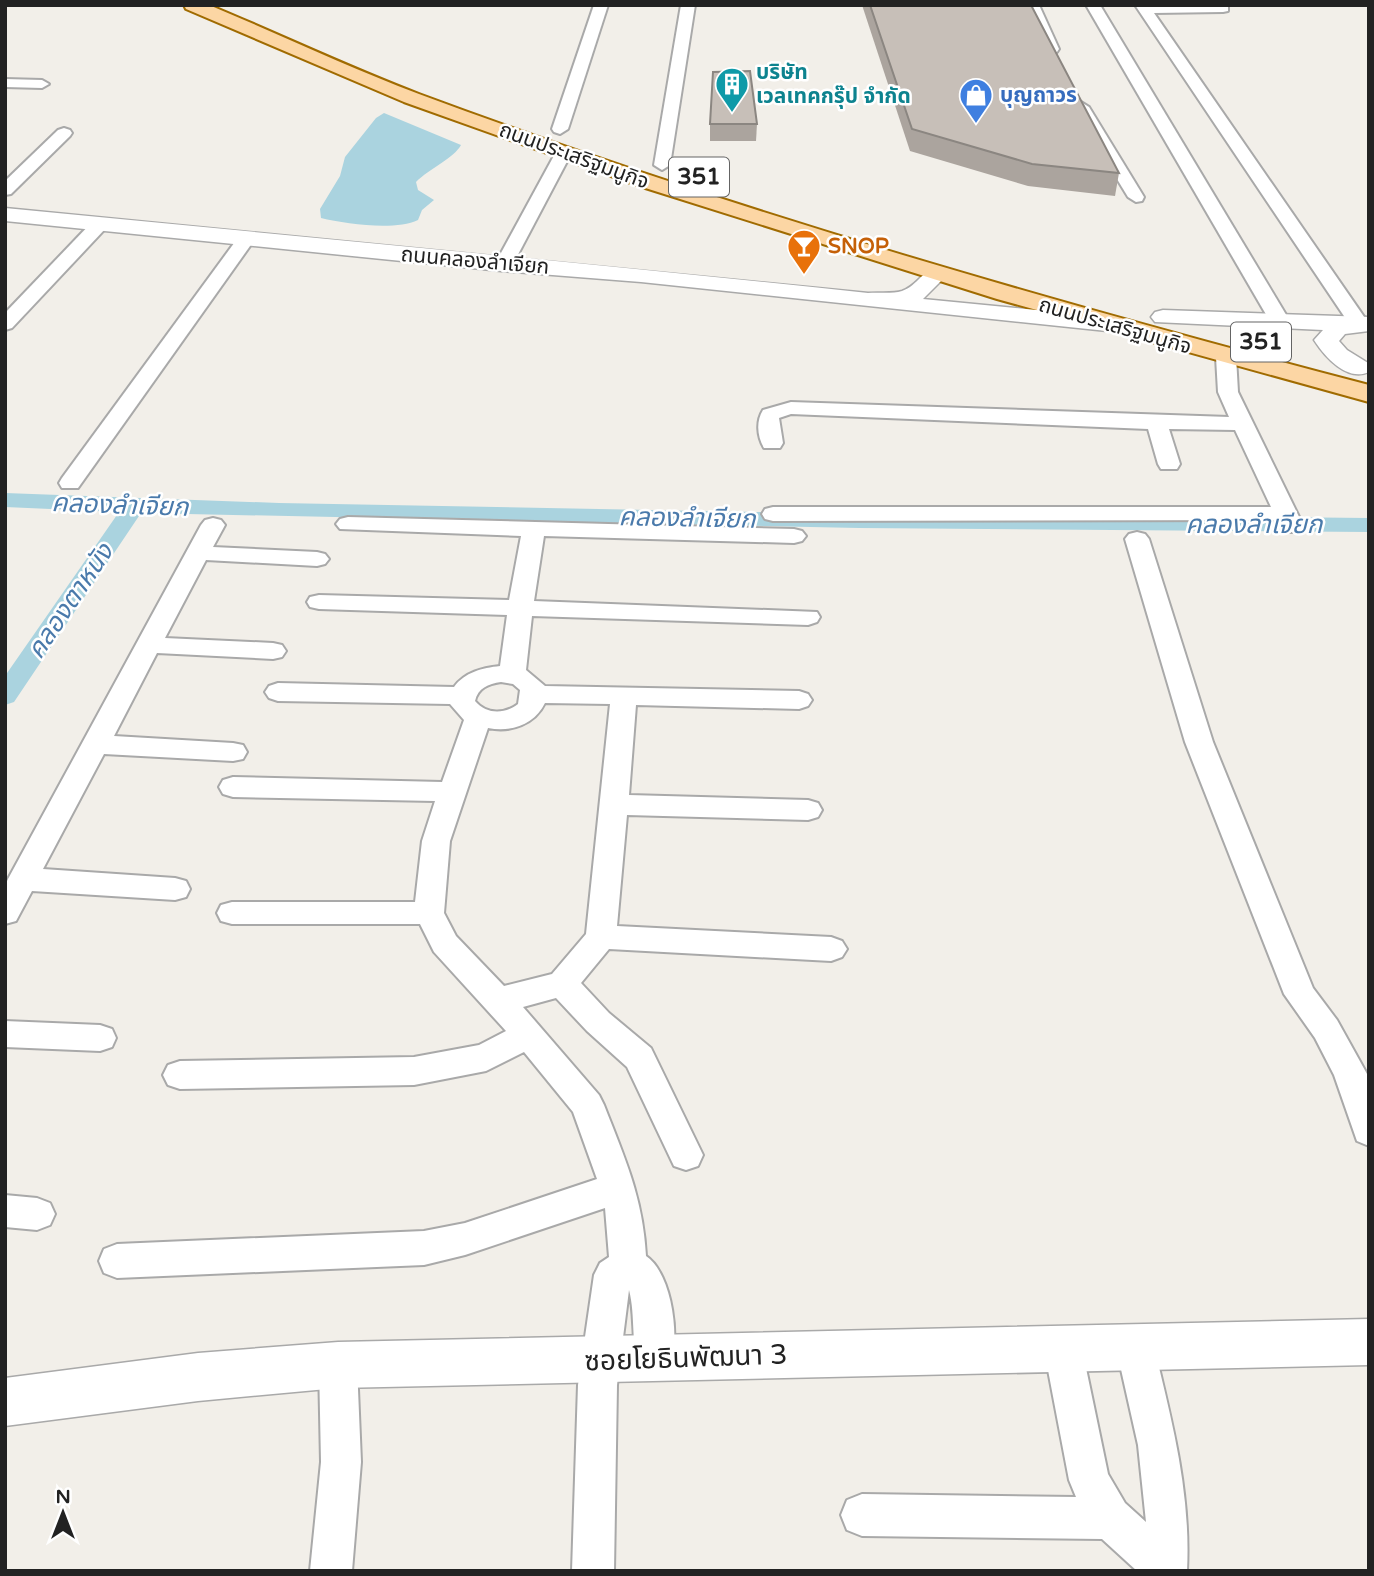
<svg xmlns="http://www.w3.org/2000/svg" width="1374" height="1576" font-family="'Varela Round','Noto Sans Thai',sans-serif">
  <style>
    .water { fill: #aad3df }
    .lines { fill: none; stroke-linecap: round; stroke-linejoin: round }
    .canal { fill: #aad3df; fill-rule: evenodd }
    .minor-casing { stroke: #a9a9a9; stroke-width: 4 }
    .tertiary-casing { stroke: #a9a9a9; stroke-width: 3 }
    .primary-casing { stroke: #a06b00; stroke-width: 4 }
    .minor { fill: #fff; fill-rule: evenodd }
    .tertiary { fill: #fff; fill-rule: evenodd }
    .primary { fill: #fcd6a4; fill-rule: evenodd }
    .wall { fill: #aba49e }
    .building { fill: #c7bfb8; stroke: #8b8681; stroke-width: 2 }
    .labels { text-anchor: middle; dominant-baseline: central; stroke-width: 5; stroke-linejoin: round; paint-order: stroke }
    .far-culture-label { font-size: 21px; font-weight: bold; fill: #0d838f; stroke: #fff; text-anchor: start }
    .far-shop-label { font-size: 21px; font-weight: bold; fill: #366cbe; stroke: #fff; text-anchor: start }
    .far-street-label { font-size: 21px; fill: #222; stroke: #fff }
    .far-food-label { font-size: 21px; font-weight: bold; fill: #c56008; stroke: #fff; text-anchor: start }
    .shield { fill: #fff; stroke: #646464; stroke-width: 2 }
    .shield-label { font-size: 23px; font-weight: bold; fill: #222 }
    .water-label { font-size: 26px; font-style: italic; fill: #4a7aab; stroke: #fff }
    .near-street-label { font-size: 28px; fill: #222; stroke: #fff }
  </style>
  <rect width="100%" height="100%" fill="#f2efe9"/>
  <path class="water" d="M384,113L461,145C454,158 429,169 416,182L418,190L434,200L422,210L418,220C395,231 346,224 321,218L320,209L340,176L345,157L376,118Z"/>
  <g class="lines">
    <path class="canal" d="M5,493L279,503L757,512L1369,518V532L859,528L141,513L14,702L5,705V676L119,512L5,507Z"/>
    <defs>
      <g id="minor">
        <path d="M594,5H608L568,129L560,134L554,132L552,129Z"/>
        <path d="M681,5H695L670,165L662,170L654,165Z"/>
        <path d="M1025,5H1039L1059,49L1057,52L1052,53L1045,49Z"/>
        <path d="M1086,5H1100L1291,323L1288,327L1281,329L1271,323Z"/>
        <path d="M1135,5H1228V11L1223,12L1154,13L1369,324L1366,328H1352Z"/>
        <path d="M5,79L42,80L49,84L42,88L5,87Z"/>
        <path d="M1081,102L1089,107L1144,197L1142,201L1136,202L1128,197L1073,107Z"/>
        <path d="M64,128L70,130L72,133L70,136L11,194L5,195V181L58,130Z"/>
        <path d="M564,147L572,152L513,264L504,269L498,268L495,264L556,152Z"/>
        <path d="M100,219L109,224L106,228L12,328L5,330V313L94,220Z"/>
        <path d="M246,234L255,239L78,488H62L59,483L62,478L240,235Z"/>
        <path d="M1226,351L1233,353L1236,357L1238,392L1304,527L1300,532H1284L1277,520L773,521L765,519L762,514L765,509L773,507H1271L1235,430L1169,429L1180,464L1177,469H1161L1158,464L1148,429L791,414L779,418L783,443L780,448H764C757,436 756,421 763,410L791,402L1229,417L1218,392L1216,357L1219,353Z"/>
        <path d="M348,517L794,529L802,531L806,536L802,541L794,543L544,536L534,601L817,612L820,617L817,622L808,625L532,616L526,670L545,686L799,691L808,694L812,700L808,706L799,709L636,705L629,795L808,800L818,803L822,810L818,817L808,820L627,815L617,926L831,937L842,941L847,949L842,957L831,961L609,949L581,983L609,1013L651,1048L703,1155L698,1166L686,1170L674,1166L627,1067L587,1031L556,998L523,1007L599,1095L604,1105C625,1159 643,1198 646,1256C673,1274 681,1343 669,1371L655,1377L641,1371C630,1346 636,1317 629,1290L617,1385L614,1571H572L578,1385L594,1275L600,1263L609,1257L605,1208L465,1255L424,1265L117,1278L104,1273L99,1261L104,1249L117,1244L424,1231L465,1223L597,1179L573,1112L524,1052L486,1071L414,1085L180,1089L168,1085L163,1075L168,1065L180,1061L414,1057L479,1045L506,1031L434,952L420,924H232L221,921L217,913L221,905L232,902H415L422,841L435,801L233,797L223,794L219,787L223,780L233,777L442,782L464,720L450,704L278,701L269,698L265,692L269,686L278,683L454,687C465,672 482,668 500,666L507,615L319,609L310,607L307,602L310,597L319,595L509,600L521,536L340,529L336,524L340,519ZM501,682L513,684L520,690L518,704C505,714 487,715 475,701C478,688 488,684 501,682ZM545,703L610,704L586,934L552,974L504,986L456,936L444,913L450,841L488,728C511,733 535,724 545,703Z"/>
        <path d="M213,518L221,520L225,525L213,547L317,552L325,554L329,559L325,564L317,566L206,560L165,638L273,643L282,645L286,651L282,657L273,659L157,653L114,736L233,743L243,745L247,752L243,759L233,761L104,754L43,869L175,878L186,881L190,889L186,897L175,900L32,891L16,921L5,924V885L8,879L201,525L205,520Z"/>
        <path d="M1137,532L1145,534L1149,539L1213,742L1313,988L1337,1020L1367,1074L1369,1146L1357,1141L1334,1075L1315,1038L1284,994L1185,742L1125,539L1129,534Z"/>
        <path d="M5,1021L100,1025L112,1029L116,1038L112,1047L100,1051L5,1047Z"/>
        <path d="M5,1195L37,1198L50,1203L55,1214L50,1225L37,1230L5,1227Z"/>
        <path d="M1135,1329L1149,1334L1154,1347C1172,1421 1191,1494 1187,1571H1137L1102,1539L862,1536L847,1530L841,1515L847,1500L862,1494L1076,1497L1069,1480L1044,1349L1049,1336L1063,1331L1077,1336L1082,1349L1108,1474L1125,1503L1146,1522L1138,1445L1116,1347L1121,1334Z"/>
        <path d="M338,1346L352,1352L357,1365L361,1462L352,1571H310L321,1462L319,1365L324,1352Z"/>
      </g>
      <g id="tertiary">
        <path d="M5,208C293,236 581,262 868,293C879,292 892,294 902,291C920,285 924,264 945,269L948,274L923,299L1107,317L1116,319L1119,324L1116,329L1107,331L641,282L501,271L5,221Z"/>
        <path d="M1163,310L1369,317V331L1345,334L1339,341L1347,350L1368,363L1369,372C1347,382 1325,357 1314,340L1323,330L1155,322L1151,317L1155,312Z"/>
        <path d="M1369,1319V1365L338,1388L198,1401L5,1426V1378L198,1353L338,1342Z"/>
      </g>
      <path id="primary" d="M184,5H209C279,34 348,67 419,94C729,209 1048,301 1369,385V402L997,299L639,186L404,102L186,9Z"/>
    </defs>
    <use href="#minor" class="minor-casing"/>
    <use href="#tertiary" class="tertiary-casing"/>
    <use href="#primary" class="primary-casing"/>
    <use href="#minor" class="minor"/>
    <use href="#tertiary" class="tertiary"/>
    <use href="#primary" class="primary"/>
  </g>
  <g class="wall">
    <path d="M862,5H1031L1119,173L1115,196L1028,186L910,151Z"/>
    <path d="M710,124H757L756,141H710Z"/>
  </g>
  <g class="building">
    <path d="M870,5H1031L1119,173L1032,164L912,129Z"/>
    <path d="M750,71L757,124H710L713,72Z"/>
  </g>
  <defs>
    <symbol id="building-pin" viewBox="-11 -11 22 30"><path d="M0 17L-7.5 6A9.5 9.5 0 1 1 7.5 6Z" fill="#0f9aa8" stroke="#fff"/><path d="M-4-6H4V6H1V3H-1V6H-4ZM-2.5-4.3h1.7v1.8h-1.7ZM.8-4.3h1.7v1.8H.8ZM-2.5-1h1.7V.8h-1.7ZM.8-1h1.7V.8H.8Z" fill="#fff"/></symbol>
    <symbol id="shop-pin" viewBox="-11 -11 22 30"><path d="M0 17L-7.5 6A9.5 9.5 0 1 1 7.5 6Z" fill="#3f7fe0" stroke="#fff"/><path d="M-5-2.5h2.3a2.7 3.5 0 0 1 5.4 0H5L5.5 6h-11ZM-1.5-2.5h3a1.5 2.3 0 0 0-3 0Z" fill="#fff"/></symbol>
    <symbol id="bar-pin" viewBox="-11 -11 22 30"><path d="M0 17L-7.5 6A9.5 9.5 0 1 1 7.5 6Z" fill="#e8710a" stroke="#fff"/><path d="M-6-5H6L.8 .8V4.5H3.5V6h-7V4.5H-.8V.8Z" fill="#fff"/></symbol>
  </defs>
  <g fill-rule="evenodd">
    <use href="#building-pin" x="713" y="65" width="38" height="52"/>
    <use href="#shop-pin" x="957" y="76" width="38" height="52"/>
    <use href="#bar-pin" x="785" y="227" width="38" height="52"/>
  </g>
  <g class="labels">
    <g class="far-culture-label">
      <text x="756" y="72">บริษัท<tspan x="756" dy="24">เวลเทคกรุ๊ป จำกัด</tspan></text>
    </g>
    <g class="far-shop-label">
      <text x="1000" y="95">บุญถาวร</text>
    </g>
    <g class="far-street-label">
      <text transform="translate(574 156) rotate(20)">ถนนประเสริฐมนูกิจ</text>
      <text transform="translate(475 261) rotate(5)">ถนนคลองลำเจียก</text>
      <text transform="translate(1115 326) rotate(16)">ถนนประเสริฐมนูกิจ</text>
    </g>
    <g class="far-food-label">
      <text x="828" y="246">SNOP</text>
    </g>
    <g class="shield">
      <rect x="669" y="157.5" width="60" height="39" rx="5"/>
      <rect x="1231" y="322.5" width="60" height="39" rx="5"/>
    </g>
    <g class="shield-label">
      <text x="699" y="177">351</text>
      <text x="1261" y="342">351</text>
    </g>
    <g class="water-label">
      <text transform="translate(120 505) rotate(2)">คลองลำเจียก</text>
      <text transform="translate(687 518) rotate(1)">คลองลำเจียก</text>
      <text x="1254" y="524">คลองลำเจียก</text>
      <text transform="translate(70 601) rotate(-56)">คลองตาหนัง</text>
    </g>
    <g class="near-street-label">
      <text transform="translate(686 1358) rotate(-2)">ซอยโยธินพัฒนา 3</text>
    </g>
  </g>
  <rect width="1374" height="1576" fill="none" stroke="#222222" stroke-width="14"/>
  <g transform="translate(63 1513)" stroke="#ffffff" stroke-width="5" paint-order="stroke">
  <path d="M0-5L12 26L0 18L-12 26Z" fill="#222222"/>
  <text y="-10" font-size="19" font-weight="bold" text-anchor="middle" fill="#222222">N</text>
  </g>
</svg>
